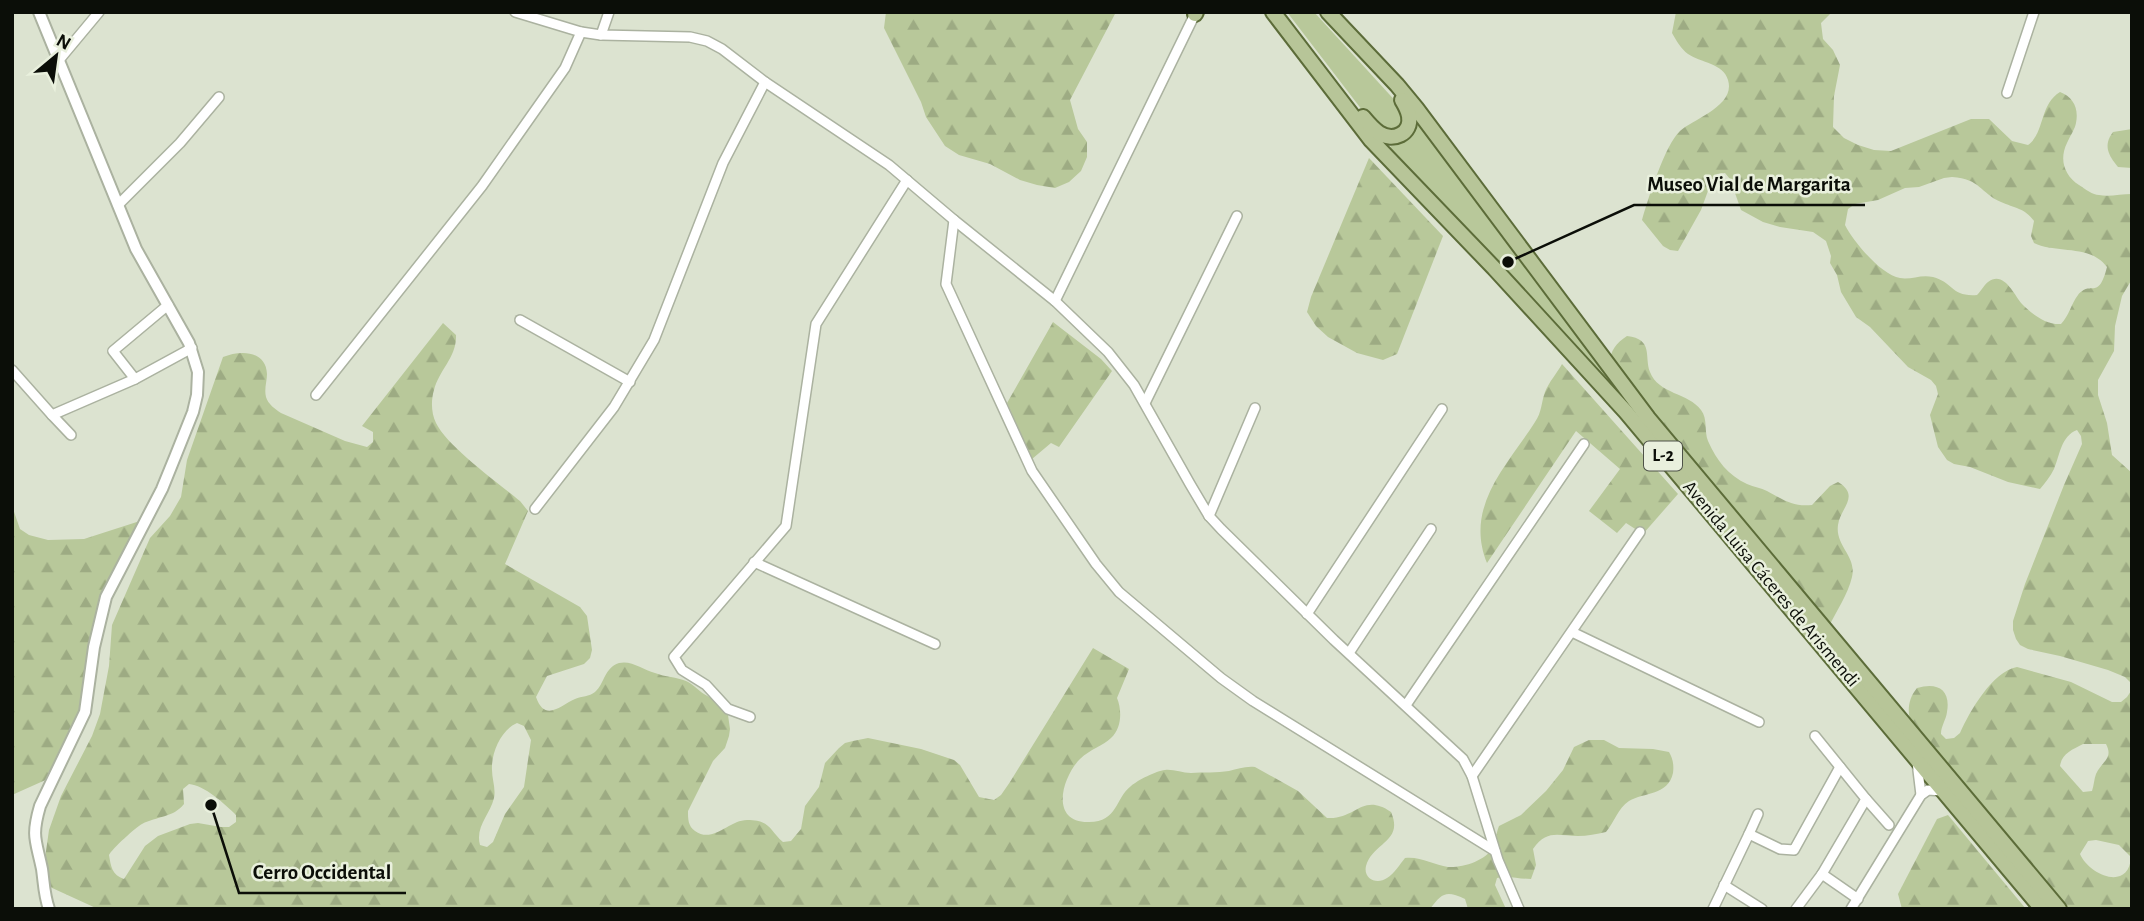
<svg xmlns="http://www.w3.org/2000/svg" width="2144" height="921" font-family="'Alegreya Sans',sans-serif">
  <style>
    .grass { fill: #b8c89a }
    .forest { fill: url(#forest-firs); fill-rule: evenodd }
    .lines { fill: none; stroke-linecap: round; stroke-linejoin: round }
    .minor-casing { stroke: #abb2a0; stroke-width: 12 }
    .tertiary-casing { stroke: #abb2a0; stroke-width: 14 }
    .primary-casing { stroke: #5c6c39; stroke-width: 18 }
    .minor { stroke: #fff; stroke-width: 9 }
    .tertiary { stroke: #fff; stroke-width: 10 }
    .primary { stroke: #b7c598; stroke-width: 14 }
    .labels { text-anchor: middle; dominant-baseline: central; stroke-width: 5; stroke-linejoin: round; paint-order: stroke }
    .shield { fill: #e9f0dd; stroke: #4e5248; stroke-width: 2 }
    .shield-label { font-size: 18px; font-weight: bold; fill: #0b0e08 }
    .street-label { font-size: 19px; fill: #0b0e08; stroke: #e9f0dd }
    .leader { fill: none; stroke: #0b0e08; stroke-width: 2.5 }
    .callout-dot { fill: #0b0e08; stroke: #e9f0dd; stroke-width: 2.5 }
    .callout-label { font-size: 21px; text-anchor: middle; font-weight: bold; fill: #0b0e08; stroke: #e9f0dd; stroke-width: 5; stroke-linejoin: round; paint-order: stroke }
  </style>
  <defs>
    <pattern id="forest-firs" width="22" height="20" patternUnits="userSpaceOnUse" patternTransform="scale(1.75)"><rect width="22" height="20" fill="#b8c89a"/><path d="M5 1l3.5 6h-7zM16 11l3.5 6h-7z" fill="#9dab83"/></pattern>
  </defs>
  <rect width="100%" height="100%" fill="#dce3d0"/>
  <g class="grass">
    <path d="M1287,12H1314L1400,106L1405,121L1393,134L1372,123Z"/>
    <path d="M1418,122L1629,401L1626,403L1387,148L1409,138Z"/>
  </g>
  <g class="forest">
    <path d="M886,12H1116L1070,100L1078,129L1087,142V157L1081,171L1069,182L1055,188L1037,185L1020,180L990,164L959,155L945,146L926,117L921,102L884,28Z"/>
    <path d="M1676,12H1832L1821,23L1823,39L1833,50L1840,65L1834,96L1833,127L1844,138L1858,145L1874,150L1891,151L1971,119H1989L2012,141L2028,145C2045,133 2039,105 2060,92C2073,97 2079,108 2076,123C2075,129 2070,136 2067,143C2059,159 2064,175 2079,185C2085,189 2093,195 2099,195C2109,197 2121,194 2132,194V279L2122,296L2115,326L2114,351L2098,380V395L2107,423L2112,455L2132,473V909H2070L1911,724C1907,711 1908,699 1917,688C1937,682 1951,689 1947,712C1946,720 1941,726 1941,734L1946,739L1954,738L1960,733C1970,711 1992,672 2017,667L2071,682L2112,702H2121L2127,697L2131,691V683L2125,677L2108,670L2060,656L2028,649L2020,645L2016,639L2013,630V621L2025,584L2064,485L2082,444L2081,436L2077,430C2061,436 2060,455 2054,469C2050,477 2045,483 2040,489L2008,482L1970,467L1954,464L1947,460L1938,447L1930,415L1938,394L1936,386L1931,380L1908,367L1870,327L1856,317L1841,292L1837,275L1830,263L1831,256L1826,241L1813,232L1780,227L1763,222L1741,210L1730,179L1725,173L1717,174L1712,180L1701,210L1678,251L1670,250L1663,246L1642,220C1648,199 1665,145 1680,131C1693,119 1736,106 1728,80C1723,63 1701,63 1688,54C1681,49 1676,40 1672,33ZM1952,177C1981,179 1980,193 2001,202C2014,208 2025,208 2034,221L2031,236L2034,243C2057,254 2090,244 2107,267C2098,302 2091,279 2078,295C2071,304 2069,316 2061,324C2046,325 2032,314 2022,304C2014,295 2004,270 1988,282C1984,285 1981,291 1977,295C1951,297 1953,282 1933,277C1921,274 1911,280 1900,278C1881,275 1853,241 1845,225L1848,209L1855,204L1878,200L1905,188L1919,187L1944,178ZM2083,744H2106C2114,759 2101,762 2096,774C2094,779 2094,785 2092,791L2083,792L2060,766C2062,753 2072,750 2083,744ZM2096,840L2119,845L2131,857C2129,892 2089,875 2080,854L2088,841Z"/>
    <path d="M2132,129V168L2118,167C2108,155 2103,145 2113,132Z"/>
    <path d="M1369,158L1443,236L1397,354L1383,360L1357,353L1328,337L1316,326L1307,312L1311,297Z"/>
    <path d="M1053,322L1101,359L1112,371L1059,447L1051,443L1032,459L1007,403Z"/>
    <path d="M443,323L456,335C457,357 439,370 434,390C431,400 431,413 436,423C447,446 498,483 520,501L528,511L505,564L580,607L587,616L592,650L590,658L584,664L547,676L536,697C545,723 561,705 575,699C582,696 589,697 595,692C605,683 604,668 619,663C632,660 643,670 655,673C665,677 677,677 686,681C693,684 698,690 704,694C712,699 720,703 727,708L730,729L729,736L725,748L713,761L688,811C688,819 688,826 695,831C713,844 729,820 747,820C771,820 769,830 783,842L791,841L801,829L805,806L819,787L825,763L839,748L845,743L853,741L868,738L921,749L954,760L960,765L979,797L994,800L1001,795L1010,782L1093,648L1129,669L1117,698C1122,710 1122,728 1111,738C1103,746 1090,749 1080,759C1062,777 1049,823 1089,822C1118,822 1115,798 1131,786C1138,780 1156,771 1165,770C1173,769 1182,773 1191,773C1203,772 1217,773 1229,771C1238,769 1245,766 1255,767L1298,791L1327,818C1356,820 1362,792 1391,812C1404,842 1373,842 1366,866C1363,879 1377,885 1387,878C1394,874 1400,864 1405,858C1420,856 1434,865 1448,867C1462,868 1486,861 1493,847C1496,841 1496,833 1499,826L1521,815L1546,791L1563,770L1574,747L1589,740H1604L1619,748L1653,749L1669,752C1673,759 1674,765 1673,773C1668,796 1644,792 1629,801C1618,808 1614,823 1606,832C1597,834 1587,836 1578,836C1558,836 1547,829 1533,849L1536,865L1531,879C1519,879 1508,875 1497,878L1495,885L1506,909H1468L1465,899C1446,890 1442,893 1430,909H98L50,887L45,881L44,865L49,830L61,796L92,736L100,714L109,666L112,625L150,538L170,516L181,497L187,460L223,357C240,350 266,350 267,374C267,381 264,389 266,397C268,404 275,409 281,413L345,441L367,447L373,442V432L362,426ZM517,723L524,726L531,740L524,787L505,814L493,842L487,847L480,845C475,826 490,815 494,798C496,789 492,779 492,770C491,753 501,730 517,723ZM189,784C204,785 225,804 236,815V822L229,827H221L198,823L190,824L158,836L145,846L124,879C112,875 111,867 109,855C112,849 136,827 142,824C157,816 173,818 184,804L183,789Z"/>
    <path d="M1627,336C1654,339 1644,357 1650,372C1658,394 1689,393 1701,410C1708,419 1704,431 1708,441C1717,461 1728,475 1747,484C1754,487 1761,488 1767,491C1784,500 1793,507 1812,505L1830,486L1838,482C1861,496 1840,508 1838,525C1835,546 1857,556 1852,577C1848,594 1836,612 1828,628L1610,363C1610,351 1616,343 1627,336Z"/>
    <path d="M1562,364L1678,494L1643,534L1626,523L1617,533L1589,511L1620,469L1576,431L1487,563C1464,506 1507,466 1535,422C1542,412 1541,403 1545,392C1549,382 1557,373 1562,364Z"/>
    <path d="M12,506L20,529L29,535L48,540L84,539L143,520L108,581L101,596L81,716L50,778L12,795Z"/>
    <path d="M1948,815L2026,909H1902L1898,894L1937,819Z"/>
  </g>
  <g class="lines">
    <defs>
      <g id="minor">
        <path d="M515,12L581,32L601,35L690,37L707,41L722,49L765,82L889,165L954,220L1055,301L1108,352L1134,385L1190,484L1209,516L1221,529L1334,640L1463,759L1472,776L1498,860L1519,909"/>
        <path d="M601,35L609,12"/>
        <path d="M59,60L99,12"/>
        <path d="M2007,93L2034,12"/>
        <path d="M118,205L180,143L219,97"/>
        <path d="M954,220L946,284L1032,471L1096,564L1119,592L1221,678L1253,701L1495,851"/>
        <path d="M1055,301L1195,14"/>
        <path d="M520,320L630,382"/>
        <path d="M12,370L52,415L135,379L192,348"/>
        <path d="M135,379L113,351L168,305"/>
        <path d="M316,395L482,186L565,68L581,32"/>
        <path d="M1145,403L1237,216"/>
        <path d="M52,415L71,435"/>
        <path d="M535,509L614,407L654,340L723,163L765,82"/>
        <path d="M1209,516L1255,408"/>
        <path d="M754,562L935,644"/>
        <path d="M1307,614L1442,409"/>
        <path d="M1572,632L1759,722"/>
        <path d="M1349,653L1431,529"/>
        <path d="M1406,705L1584,444"/>
        <path d="M750,717L728,709L706,685L682,670L674,657L786,526L816,324L907,180"/>
        <path d="M1815,736L1866,799L1822,874L1858,899"/>
        <path d="M1917,762L1921,795"/>
        <path d="M1472,776L1640,532"/>
        <path d="M1866,799L1889,825"/>
        <path d="M1749,834L1758,814"/>
        <path d="M1724,885L1762,909"/>
        <path d="M1713,909L1749,834L1780,849L1794,850L1840,767"/>
        <path d="M1796,909L1822,874"/>
        <path d="M1851,909L1921,795L1928,790L1942,791"/>
      </g>
      <path id="tertiary" d="M39,12L136,249L189,343L198,372L197,395L193,412L175,457L162,489L106,597L94,647L85,712L40,806C31,837 36,840 42,869C44,883 44,895 49,909"/>
      <g id="primary">
        <path d="M1273,12L1371,140L1494,268L1626,412L2042,909"/>
        <path d="M1328,12L1397,85L1416,108L1648,418L2059,909"/>
        <path d="M1195,14L1196,12"/>
        <path d="M1363,117C1368,123 1373,129 1379,133C1393,142 1412,134 1409,116C1408,110 1405,105 1402,100"/>
      </g>
    </defs>
    <use href="#minor" class="minor-casing"/>
    <use href="#tertiary" class="tertiary-casing"/>
    <use href="#primary" class="primary-casing"/>
    <use href="#minor" class="minor"/>
    <use href="#tertiary" class="tertiary"/>
    <use href="#primary" class="primary"/>
  </g>
  <g class="labels">
    <rect class="shield" x="1644" y="441.5" width="38" height="29" rx="5"/>
    <g class="shield-label">
      <text x="1663" y="456">L-2</text>
    </g>
    <g class="street-label">
      <text transform="translate(1771 584) rotate(50)">Avenida Luisa Cáceres de Arismendi</text>
    </g>
  </g>
  <path class="leader" d="M1508 262L1634 205H1865M211 805L239 893H406"/>
  <g class="callout-dot">
    <circle cx="1508" cy="262" r="7"/>
    <circle cx="211" cy="805" r="7"/>
  </g>
  <g class="callout-label">
    <text x="1749" y="191">Museo Vial de Margarita</text>
    <text x="322" y="879">Cerro Occidental</text>
  </g>
  <rect width="2144" height="921" fill="none" stroke="#0b0e08" stroke-width="28"/>
  <g transform="translate(56 56) rotate(29)" stroke="#e9f0dd" stroke-width="5" paint-order="stroke">
  <path d="M0-5L12 26L0 18L-12 26Z" fill="#0b0e08"/>
  <text y="-10" font-size="19" font-weight="bold" text-anchor="middle" fill="#0b0e08">N</text>
  </g>
</svg>
